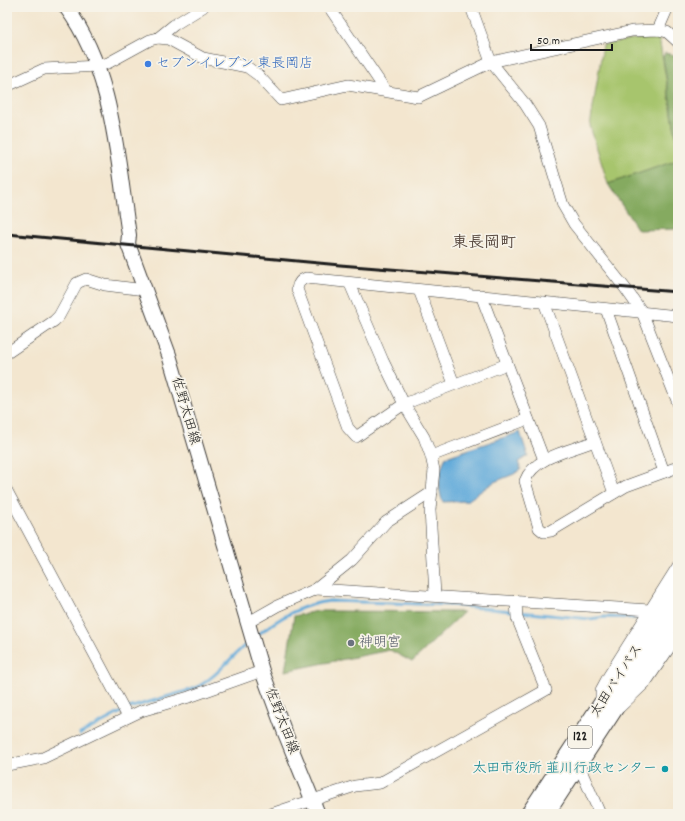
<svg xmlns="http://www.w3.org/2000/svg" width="685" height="821" font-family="Dekko,'Klee One',sans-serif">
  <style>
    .green { fill: #a7c56d; stroke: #627044 }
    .forest { fill: #85aa60; stroke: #50633e }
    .water { fill: #63abda; stroke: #40647b }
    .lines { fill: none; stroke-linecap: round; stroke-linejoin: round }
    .stream { stroke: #63abda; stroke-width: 3 }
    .minor-casing { stroke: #3c3a37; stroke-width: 12 }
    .major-casing { stroke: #3c3a37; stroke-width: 16 }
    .highway-casing { stroke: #3c3a37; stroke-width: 18 }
    .minor { stroke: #fff; stroke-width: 11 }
    .major { stroke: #fff; stroke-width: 14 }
    .highway { stroke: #fff; stroke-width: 16 }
    .rail { stroke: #1c1c1c; stroke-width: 3 }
    .shop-dot { fill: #3f7fe0; stroke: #f7f3e8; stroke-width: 1.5 }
    .worship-dot { fill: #6b7280; stroke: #f7f3e8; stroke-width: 1.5 }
    .culture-dot { fill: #0f9aa8; stroke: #f7f3e8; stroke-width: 1.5 }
    .labels { text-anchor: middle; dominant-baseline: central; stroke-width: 3.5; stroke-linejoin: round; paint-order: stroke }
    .shield { fill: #f7f3e8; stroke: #5e5c59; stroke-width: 1 }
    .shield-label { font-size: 13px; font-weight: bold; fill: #1c1c1c }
    .shop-label { font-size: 14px; fill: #366cbe; stroke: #f7f3e8; text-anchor: start }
    .street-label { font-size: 14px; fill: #1c1c1c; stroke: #f7f3e8 }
    .worship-label { font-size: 14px; fill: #5b616d; stroke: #f7f3e8; text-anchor: start }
    .culture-label { font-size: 14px; fill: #0d838f; stroke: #f7f3e8; text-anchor: end }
    .quarter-label { font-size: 16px; font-weight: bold; fill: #57483f; stroke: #f7f3e8 }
  </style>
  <rect width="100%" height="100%" fill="#f7f3e8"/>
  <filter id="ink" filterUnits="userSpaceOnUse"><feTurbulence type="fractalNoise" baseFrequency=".025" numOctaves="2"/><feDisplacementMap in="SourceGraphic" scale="8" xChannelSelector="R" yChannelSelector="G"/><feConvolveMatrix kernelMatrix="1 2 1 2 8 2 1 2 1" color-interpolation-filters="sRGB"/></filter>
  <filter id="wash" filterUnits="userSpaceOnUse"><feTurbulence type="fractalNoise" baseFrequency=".012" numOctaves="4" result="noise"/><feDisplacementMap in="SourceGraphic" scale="16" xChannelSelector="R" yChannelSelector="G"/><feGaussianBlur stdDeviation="0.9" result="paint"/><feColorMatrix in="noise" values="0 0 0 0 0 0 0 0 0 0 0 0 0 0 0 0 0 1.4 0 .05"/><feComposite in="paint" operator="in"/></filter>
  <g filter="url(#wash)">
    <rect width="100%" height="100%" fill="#f3e6cf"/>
    <path class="green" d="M659,38L678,149V160L608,184L590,126L603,45L633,39Z"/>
    <g class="forest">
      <path d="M665,53L678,56V149L663,57Z"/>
      <path d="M678,160V229L638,230L608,184Z"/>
      <path d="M317,611H331L464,612L412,662L390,650L285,671L294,616Z"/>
    </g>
    <path class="water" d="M520,432L528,456L518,462L521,469L514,474L494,482L467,501L443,502C437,490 439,469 446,457Z"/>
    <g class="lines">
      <g class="stream">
        <path d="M256,636C279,618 302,604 330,601L451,605L590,619L604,617L636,618"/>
        <path d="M80,734L129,708L196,688C218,676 230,657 249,642"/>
      </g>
    </g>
  </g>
  <g filter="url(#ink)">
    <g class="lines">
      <defs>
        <g id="minor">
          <path d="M329,7L386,91"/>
          <path d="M471,7L491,62L525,104L539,126L563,205L574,224L625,288L642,312L678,403"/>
          <path d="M658,30L668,7"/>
          <path d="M158,38L168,39L203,58L247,67L258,75L281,100L348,85L418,97L491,62L632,31L658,30L667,32L678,42"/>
          <path d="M7,86L44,69L97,66L108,63L150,40L158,38L174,25L203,7"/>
          <path d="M350,284L383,361L404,404L424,437L431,456L434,470L430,510L435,595"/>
          <path d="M419,290L454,384"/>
          <path d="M481,295L544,460"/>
          <path d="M544,302L614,493"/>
          <path d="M606,309L664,472"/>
          <path d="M7,353L54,321L59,316L77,283L86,279L105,285L145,290"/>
          <path d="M507,364L404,404L356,437L348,428L297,289C298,283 300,280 306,278L678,316"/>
          <path d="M595,441C573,450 534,456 525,481L539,528L544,532L551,531L626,486L678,467"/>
          <path d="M431,456L528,419"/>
          <path d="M7,491L128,717"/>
          <path d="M316,589L650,610"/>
          <path d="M247,623L277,606L316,589L352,560L386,522L432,492"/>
          <path d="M601,702V690L608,677L678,566"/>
          <path d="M620,707L646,682L678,635"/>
          <path d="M579,758L583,775L600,814"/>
          <path d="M7,765L43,758L141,711L189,697L262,671"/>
          <path d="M271,814L355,786L380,783L546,690L517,618L516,601"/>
        </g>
        <path id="major" d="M66,7C114,72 117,159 129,235L128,244L169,355L262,671L285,733L318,814"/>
        <g id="highway">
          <path d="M529,814L678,587"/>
          <path d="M546,814L678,612"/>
        </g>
      </defs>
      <use href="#minor" class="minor-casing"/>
      <use href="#major" class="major-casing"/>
      <use href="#highway" class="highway-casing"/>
      <use href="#minor" class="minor"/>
      <use href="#major" class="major"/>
      <use href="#highway" class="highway"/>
      <path class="rail" d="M7,234L340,265L678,292"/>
    </g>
  </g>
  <circle class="shop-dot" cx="148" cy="64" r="4"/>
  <circle class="worship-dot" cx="351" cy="643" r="4"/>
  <circle class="culture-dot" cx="665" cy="769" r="4"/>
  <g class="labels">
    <rect class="shield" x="568" y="726" width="24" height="22" rx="3"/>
    <g class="shield-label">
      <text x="580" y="737">122</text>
    </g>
    <g class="shop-label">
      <text x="156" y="64">セブンイレブン 東長岡店</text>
    </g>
    <g class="street-label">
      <text transform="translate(185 411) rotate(74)">佐野太田線</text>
      <text transform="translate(617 681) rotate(-57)">太田バイパス</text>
      <text transform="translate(281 721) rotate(69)">佐野太田線</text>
    </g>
    <g class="worship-label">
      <text x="359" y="643">神明宮</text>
    </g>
    <g class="culture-label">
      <text x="657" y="769">太田市役所 韮川行政センター</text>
    </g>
    <g class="quarter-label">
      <text x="484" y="243">東長岡町</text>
    </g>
  </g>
  <rect width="685" height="821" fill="none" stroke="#f7f3e8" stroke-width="24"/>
  <path d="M531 44v6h81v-6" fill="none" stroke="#1c1c1c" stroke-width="2"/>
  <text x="537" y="44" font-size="12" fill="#1c1c1c" stroke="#f7f3e8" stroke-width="3" paint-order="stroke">50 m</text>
</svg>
